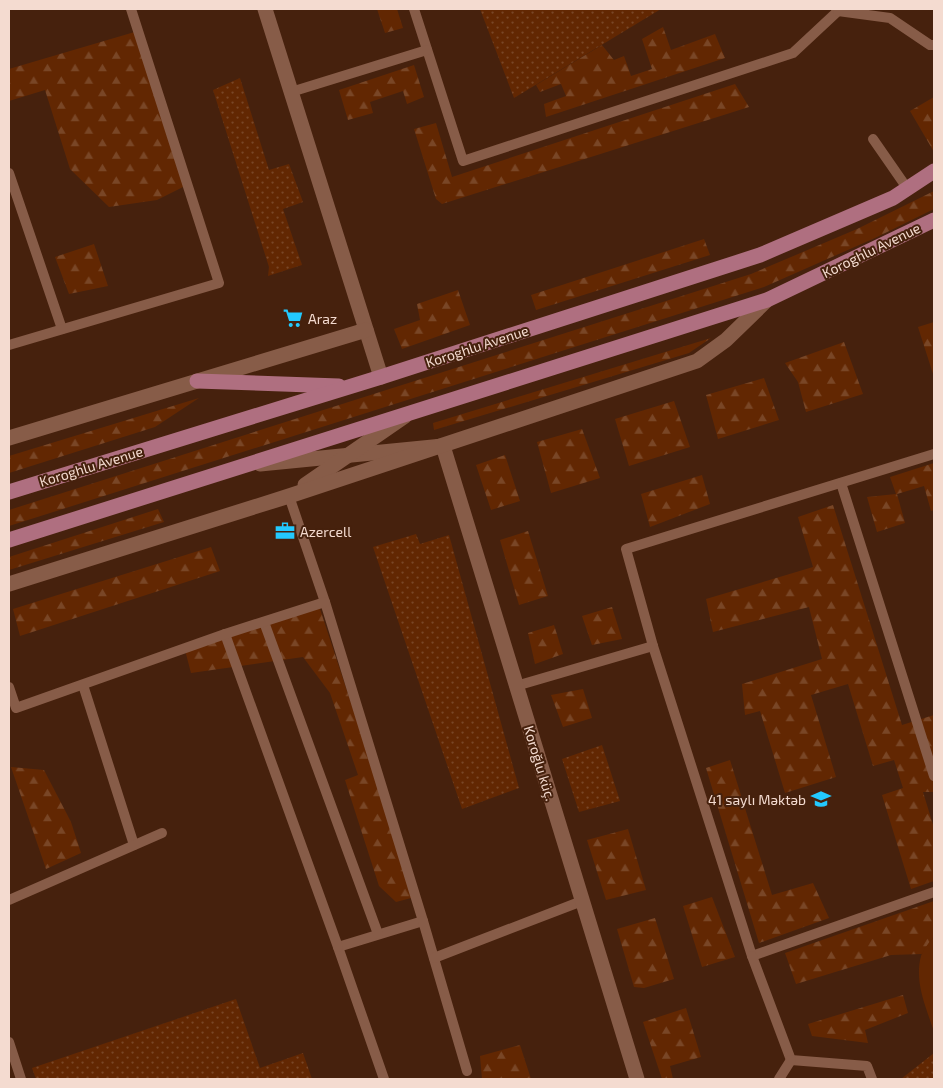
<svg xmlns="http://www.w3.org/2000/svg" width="943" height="1088" font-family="'Exo 2',sans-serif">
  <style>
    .grass { fill: url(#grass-dots) }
    .forest { fill: url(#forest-firs) }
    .pitch { fill: #622702 }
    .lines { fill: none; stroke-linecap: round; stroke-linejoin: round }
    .service { stroke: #875c48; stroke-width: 10 }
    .minor { stroke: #875c48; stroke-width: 15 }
    .primary { stroke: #af6f80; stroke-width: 15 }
    .labels { text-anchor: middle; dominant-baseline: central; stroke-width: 4; stroke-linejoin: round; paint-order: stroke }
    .street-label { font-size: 14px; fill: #f4dbd0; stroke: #46210d }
    .poi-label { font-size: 14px; fill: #f4dbd0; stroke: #46210d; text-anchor: start }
  </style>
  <defs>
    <pattern id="grass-dots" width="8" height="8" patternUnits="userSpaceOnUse" patternTransform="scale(1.25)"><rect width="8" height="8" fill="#622702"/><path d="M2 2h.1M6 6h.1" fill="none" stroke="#794626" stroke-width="1.8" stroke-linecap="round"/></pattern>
    <pattern id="forest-firs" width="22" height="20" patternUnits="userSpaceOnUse" patternTransform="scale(1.25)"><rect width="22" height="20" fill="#622702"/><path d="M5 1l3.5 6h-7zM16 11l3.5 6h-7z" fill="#794626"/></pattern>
  </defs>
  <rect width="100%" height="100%" fill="#46210d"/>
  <g class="grass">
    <path d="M480,9H661L514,98Z"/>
    <path d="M240,78L269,170L289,164L303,202L283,209L302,265L268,276L269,267L213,90Z"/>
    <path d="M416,534L420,544L449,535L519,788L462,809L373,547Z"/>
    <path d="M602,745L620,801L579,812L562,759Z"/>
    <path d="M236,999L260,1068L303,1053L312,1079H36L32,1068Z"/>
    <path d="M934,1053V1079H901Z"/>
  </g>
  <g class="forest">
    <path d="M377,9H397L403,28L385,33Z"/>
    <path d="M663,27L671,50L715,34L725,58L546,117L544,104L566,96L561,84L540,92L536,85L602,45L614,60L624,56L631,76L652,69L642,39Z"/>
    <path d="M138,31L187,185L157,200L109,207L70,169L45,90L9,101V69Z"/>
    <path d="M414,65L424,97L407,104L403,91L370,102L373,113L348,120L339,90Z"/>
    <path d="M735,84L749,107L442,204L436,199L414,129L436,123L452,177Z"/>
    <path d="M934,97V152L910,111Z"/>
    <path d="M934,191V209L875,238L764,287L9,526V510L751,274L857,229Z"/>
    <path d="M704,239L710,255L536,310L531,295Z"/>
    <path d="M94,244L108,286L69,294L55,257Z"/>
    <path d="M458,290L470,325L402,349L394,329L420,320L417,304Z"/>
    <path d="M934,322V377L918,327Z"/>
    <path d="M711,338L689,353L434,430L433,423Z"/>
    <path d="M844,342L863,394L806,412L798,382L785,363Z"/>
    <path d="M764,378L779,420L718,439L706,395Z"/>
    <path d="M199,398L155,427L9,473V456Z"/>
    <path d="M674,401L690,447L629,466L615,419Z"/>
    <path d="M582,429L600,478L551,493L537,442Z"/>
    <path d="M505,455L520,501L491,510L476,465Z"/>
    <path d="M934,463V510L931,511L924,486L897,494L905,523L877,532L867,497L896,494L890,477Z"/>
    <path d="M702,475L710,504L650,527L641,494Z"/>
    <path d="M833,505L902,725L934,715V792H923L934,828V881L911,889L882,795L903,788L894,760L873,766L848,684L811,695L836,777L785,793L760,711L745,715L742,684L822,659L809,607L713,632L706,599L813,567L798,517Z"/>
    <path d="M158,509L164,522L9,570V557Z"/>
    <path d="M528,531L548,596L519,605L500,540Z"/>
    <path d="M211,547L220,571L20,636L13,609Z"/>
    <path d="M319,606L415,897L396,902L379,886L345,780L358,775L330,693L303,657L191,673L185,650Z"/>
    <path d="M612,607L622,639L592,645L582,616Z"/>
    <path d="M554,625L563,654L535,664L528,633Z"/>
    <path d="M583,689L592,718L563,727L551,695Z"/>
    <path d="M730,760L772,895L813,883L829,918L759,943L706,768Z"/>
    <path d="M11,767L44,770L71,822L81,853L46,869Z"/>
    <path d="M628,829L646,890L606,900L587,840Z"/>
    <path d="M712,897L735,957L702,967L683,906Z"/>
    <path d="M934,901V936L922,954L891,955L796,984L785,953Z"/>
    <path d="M655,918L674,979L644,988L634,987L617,929Z"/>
    <path d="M903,995L908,1013L865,1030L868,1043L812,1036L808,1024Z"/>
    <path d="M686,1008L701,1057L670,1066L673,1079H662L643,1022Z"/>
    <path d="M520,1045L531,1079H482L480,1056Z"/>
  </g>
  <path class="pitch" d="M934,936V1032C926,1007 914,982 921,956C923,949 930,942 934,936Z"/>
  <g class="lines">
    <g class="service">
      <path d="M414,9L463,161L793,53L838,11L836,9"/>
      <path d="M838,11L890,18L930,45H934"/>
      <path d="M291,92L427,50"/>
      <path d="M873,139L907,188"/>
      <path d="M9,173L62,329"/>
      <path d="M9,345L219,283L131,9"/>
      <path d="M934,454L626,549L653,646L752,956L934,892"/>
      <path d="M841,483L934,776"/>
      <path d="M289,496L325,602L423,921L338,947L384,1079"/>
      <path d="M264,622L378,934"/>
      <path d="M225,634L338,947"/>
      <path d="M83,685L134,845"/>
      <path d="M516,686L653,646"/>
      <path d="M9,687L16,708L225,634L325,602"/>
      <path d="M9,900L162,833"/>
      <path d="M423,921L467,1071"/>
      <path d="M752,956L791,1060L867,1066L872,1079"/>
      <path d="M434,958L582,901"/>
      <path d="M9,1042L21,1079"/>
      <path d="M779,1079L791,1060"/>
    </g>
    <g class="minor">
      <path d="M265,9L381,377"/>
      <path d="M9,438L366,330"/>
      <path d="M260,464L443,446L637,1079"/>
      <path d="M305,485L405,416"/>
      <path d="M9,584L289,496L697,361L726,340L767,300"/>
    </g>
    <g class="primary">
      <path d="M197,381L339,386"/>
      <path d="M9,492L381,377L760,255L893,198L934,171"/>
      <path d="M9,540L767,300L934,220"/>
    </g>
  </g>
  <defs>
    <symbol id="supermarket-bare" viewBox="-9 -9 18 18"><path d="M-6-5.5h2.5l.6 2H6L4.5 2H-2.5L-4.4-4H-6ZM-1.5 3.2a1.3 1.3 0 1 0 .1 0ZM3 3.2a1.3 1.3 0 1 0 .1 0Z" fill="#23c9fe" stroke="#46210d" stroke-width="2.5" paint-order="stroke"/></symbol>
    <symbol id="office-bare" viewBox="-9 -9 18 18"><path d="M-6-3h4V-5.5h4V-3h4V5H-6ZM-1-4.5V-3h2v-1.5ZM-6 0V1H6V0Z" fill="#23c9fe" stroke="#46210d" stroke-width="2.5" paint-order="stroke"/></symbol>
    <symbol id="school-bare" viewBox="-9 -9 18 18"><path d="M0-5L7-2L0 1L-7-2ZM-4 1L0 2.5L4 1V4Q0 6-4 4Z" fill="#23c9fe" stroke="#46210d" stroke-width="2.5" paint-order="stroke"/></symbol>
  </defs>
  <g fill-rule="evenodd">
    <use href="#supermarket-bare" x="279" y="304" width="28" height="28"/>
    <use href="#office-bare" x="271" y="517" width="28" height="28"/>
    <use href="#school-bare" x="807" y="785" width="28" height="28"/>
  </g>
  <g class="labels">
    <g class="street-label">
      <text transform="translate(871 250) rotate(-26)">Koroghlu Avenue</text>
      <text transform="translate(477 346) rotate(-18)">Koroghlu Avenue</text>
      <text transform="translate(91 466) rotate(-17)">Koroghlu Avenue</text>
      <text transform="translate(540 763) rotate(73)">Koroğlu küç.</text>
    </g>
    <g class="poi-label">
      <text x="308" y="318">Araz</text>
      <text x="300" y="531">Azercell</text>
      <text x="806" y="799" text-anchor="end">41 saylı Məktəb</text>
    </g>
  </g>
  <rect width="943" height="1088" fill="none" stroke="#f4dbd0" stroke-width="20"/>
</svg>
